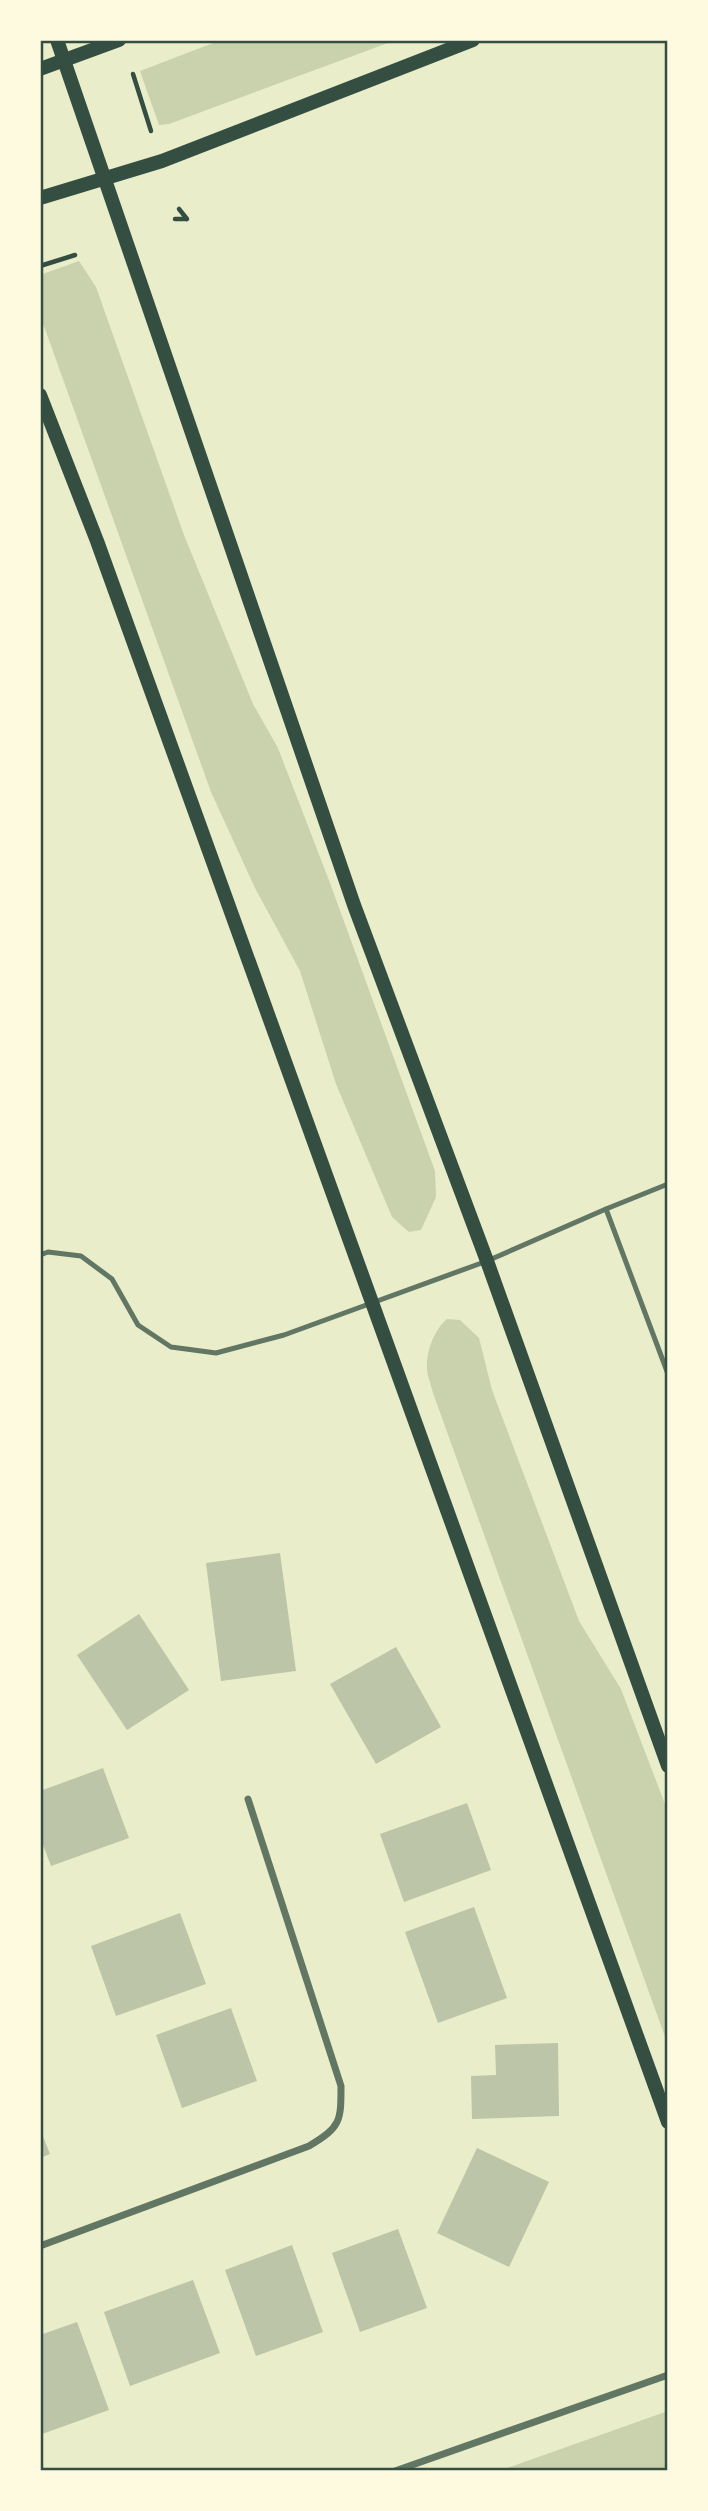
<svg xmlns="http://www.w3.org/2000/svg" width="708" height="2511" font-family="'Nunito Sans',sans-serif">
  <style>
    .green { fill: #cad2ad }
    .building { fill: #bcc5a7 }
    .lines { fill: none; stroke-linecap: round; stroke-linejoin: round }
    .path { stroke: #344e41; stroke-width: 4.5 }
    .service { stroke: #617663; stroke-width: 5 }
    .minor { stroke: #617663; stroke-width: 7 }
    .secondary { stroke: #344e41; stroke-width: 14 }
    .neatline { fill: none; stroke: #344e41; stroke-width: 2.5 }
  </style>
  <rect width="100%" height="100%" fill="#e9edc9"/>
  <g class="green">
    <path d="M221,40H396L169,124L159,125L140,71Z"/>
    <path d="M79,261L96,287L184,535L253,704L278,748L330,883L435,1171L436,1197L421,1230L409,1232L392,1217L336,1084L300,971L255,888L211,792L40,315V275Z"/>
    <path d="M447,1319L460,1320L479,1338L492,1390L579,1621L621,1689L668,1812V2045L433,1393C431,1384 426,1373 427,1365C427,1349 435,1329 447,1319Z"/>
    <path d="M668,2411V2471H499Z"/>
  </g>
  <g class="building">
    <path d="M280,1553L296,1671L221,1681L206,1563Z"/>
    <path d="M139,1614L189,1690L127,1730L77,1655Z"/>
    <path d="M396,1647L441,1727L376,1764L330,1684Z"/>
    <path d="M103,1768L129,1838L51,1866L40,1837V1791Z"/>
    <path d="M467,1803L491,1870L404,1902L380,1834Z"/>
    <path d="M474,1907L507,1998L438,2023L405,1932Z"/>
    <path d="M180,1913L206,1984L116,2016L91,1946Z"/>
    <path d="M231,2008L257,2081L182,2108L156,2035Z"/>
    <path d="M558,2043L559,2116L472,2119L471,2076L496,2075L495,2045Z"/>
    <path d="M40,2129L50,2154L40,2158Z"/>
    <path d="M477,2148L549,2182L509,2267L437,2233Z"/>
    <path d="M398,2229L427,2308L360,2332L332,2253Z"/>
    <path d="M292,2245L323,2332L256,2356L225,2270Z"/>
    <path d="M193,2280L220,2353L130,2386L104,2312Z"/>
    <path d="M77,2322L109,2410L42,2434L40,2335Z"/>
  </g>
  <g class="lines">
    <g class="path">
      <path d="M133,74L151,131"/>
      <path d="M179,209L187,219"/>
      <path d="M175,219H186"/>
      <path d="M40,266L75,255"/>
    </g>
    <g class="service">
      <path d="M606,1209L668,1184"/>
      <path d="M40,1255L48,1252L81,1256L112,1279L138,1325L171,1347L216,1353L284,1335L487,1261L606,1209L668,1374"/>
    </g>
    <g class="minor">
      <path d="M40,2246L309,2146C341,2127 341,2121 341,2086L248,1799"/>
      <path d="M395,2471L668,2375"/>
    </g>
    <g class="secondary">
      <path d="M57,40L354,905L487,1261L668,1766"/>
      <path d="M40,69L119,40"/>
      <path d="M40,198L162,161L473,40"/>
      <path d="M40,395L97,541L668,2122"/>
    </g>
  </g>
  <rect width="708" height="2511" fill="none" stroke="#fefae0" stroke-width="84"/>
  <rect x="42" y="42" width="624" height="2427" class="neatline"/>
</svg>
